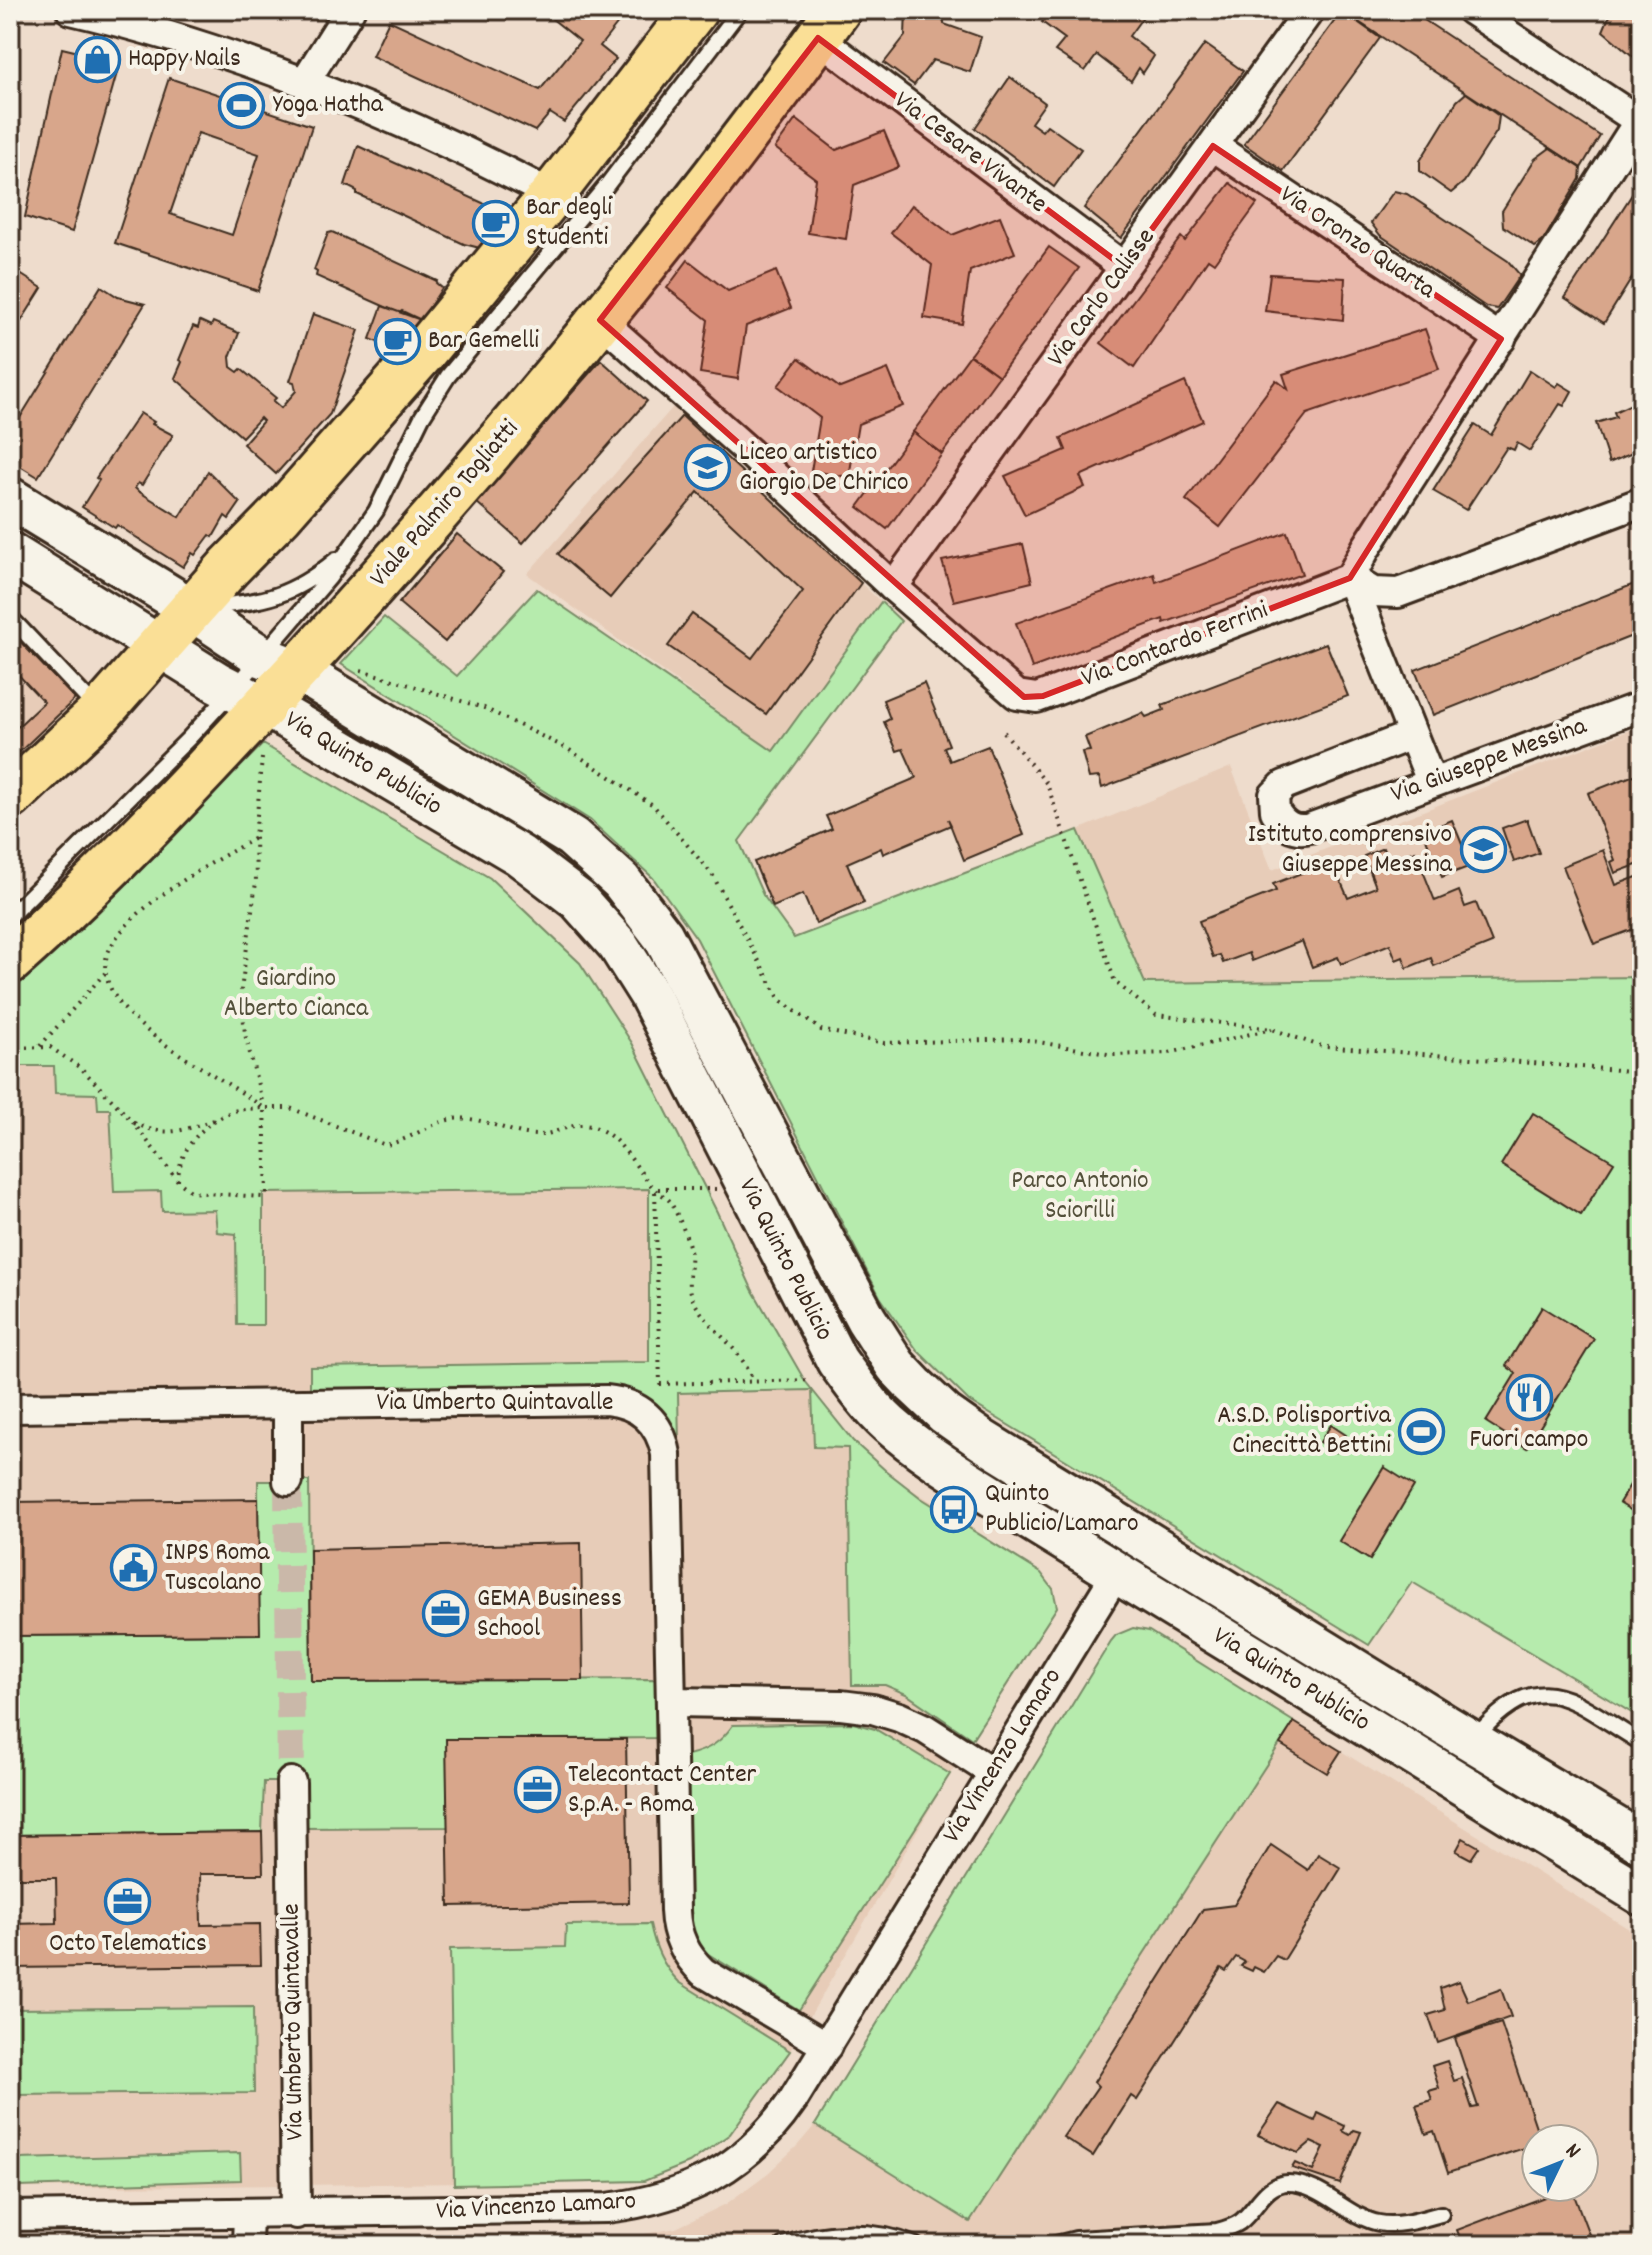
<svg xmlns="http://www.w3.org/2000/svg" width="1652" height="2255" font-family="Dekko,sans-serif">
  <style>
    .built { fill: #e7ccb8; fill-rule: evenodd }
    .green { fill: #b6ebad; stroke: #788a66; stroke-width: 2 }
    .building { fill: #d8a68b; stroke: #3b2a1e; stroke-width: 2; fill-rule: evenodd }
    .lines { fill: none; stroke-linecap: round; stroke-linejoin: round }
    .street-tunnel { stroke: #cab8a9; stroke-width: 28; stroke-dasharray: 28 14; stroke-linecap: butt }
    .lane-casing { stroke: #3b2a1e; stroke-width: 20 }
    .street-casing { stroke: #3b2a1e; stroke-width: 34 }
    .secondary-casing { stroke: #3b2a1e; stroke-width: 46 }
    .primary-casing { stroke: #3b2a1e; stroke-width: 50 }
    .path { stroke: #3b2a1e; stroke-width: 4; stroke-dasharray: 2 6; stroke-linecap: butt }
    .lane { stroke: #f7f3e8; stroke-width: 14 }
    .street { stroke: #f7f3e8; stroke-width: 28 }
    .secondary { stroke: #f7f3e8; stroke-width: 40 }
    .primary { stroke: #fadf96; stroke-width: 44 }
    .marked { fill: #d62828; fill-opacity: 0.2; stroke: #d62828; stroke-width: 6; stroke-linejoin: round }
    .labels { text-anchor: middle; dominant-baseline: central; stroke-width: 8; stroke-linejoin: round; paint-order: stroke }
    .poi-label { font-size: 26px; fill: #3b2a1e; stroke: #f7f3e8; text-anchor: start }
    .street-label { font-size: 26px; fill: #3b2a1e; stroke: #f7f3e8 }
    .park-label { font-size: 26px; fill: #54513b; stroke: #f7f3e8 }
  </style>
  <rect width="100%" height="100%" fill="#eedccc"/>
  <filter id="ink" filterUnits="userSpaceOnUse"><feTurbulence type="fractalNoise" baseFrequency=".0125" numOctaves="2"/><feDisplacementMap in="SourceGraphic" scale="16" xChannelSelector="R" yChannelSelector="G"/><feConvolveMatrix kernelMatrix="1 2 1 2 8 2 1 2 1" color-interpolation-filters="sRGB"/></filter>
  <g filter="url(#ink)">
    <g class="built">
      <path d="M673,407L881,602L773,751L527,574Z"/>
      <path d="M10,604L91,687L10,767Z"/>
      <path d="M1633,729L1642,745V977L1145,983L1078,830L1231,767L1272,870Z"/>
      <path d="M10,1066H55L97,1094L110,1108L161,1191L162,1211L216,1210L236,1233L237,1325H263L262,1197L267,1193L649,1189L650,1362L812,1390L814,1447L848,1448L1041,1573L1053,1589L1057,1607L950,1774L790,2051L730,2134L689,2163L644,2181L10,2188Z"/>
      <path d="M1294,1722L1642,1937V2245H260L619,2239L676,2228L726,2204L768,2173L797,2146L815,2125L970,2221ZM1536,2139H1584V2187H1536Z"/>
    </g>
    <g class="green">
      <path d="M537,589L773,751L881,602L901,621L739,841L763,895L794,938L1078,830L1145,983L1642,977V1719L1412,1582L1369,1645L969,1401L917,1350L880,1297L697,939L653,878L590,820L341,664L384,617L457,676Z"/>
      <path d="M263,744L490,878L580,963L632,1043L717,1212L752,1289L805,1381L853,1441L885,1470L921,1498L1041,1573L1053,1589L1057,1607L972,1739L906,1694L885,1685H852L848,1448L814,1447L812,1390L678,1393L679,1445L662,1416L624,1390H310V1367L649,1362V1189L263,1193V1325H237L236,1234L217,1232L215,1210L162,1211L161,1191L114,1192L110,1109H98L97,1094L55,1093L54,1066H10V990L98,911Z"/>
      <path d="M258,1481H309L311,1681L658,1679V1738L447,1740L448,1827L304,1828V1782H264L262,1832L10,1835V1636L259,1634Z"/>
      <path d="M1133,1628L1149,1631L1294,1722L970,2222L815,2125L1111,1641L1116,1635Z"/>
      <path d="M853,1723L875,1729L950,1774L799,2010L705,1952L697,1942L690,1925L688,1755C709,1750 721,1742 733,1725Z"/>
      <path d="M650,1924C655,1947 662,1965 679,1982L790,2051L730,2134L689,2163L644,2181L454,2185L450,1949L565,1947L566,1925Z"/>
      <path d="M253,2007L254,2093L10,2095V2009Z"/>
      <path d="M240,2153L241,2180L18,2187L19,2159Z"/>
    </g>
    <g class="building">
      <path d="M541,10H605L619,22L600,46L616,59L564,122L550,113L535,131L372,56L389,20L540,90L580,41Z"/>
      <path d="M906,10H944V24L981,37L970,72L933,60L914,85L884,63L905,36Z"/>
      <path d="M1052,10H1140L1145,14L1129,36L1154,56L1143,73L1139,68L1131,81L1097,55L1085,71L1055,51L1065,39L1042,22Z"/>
      <path d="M1221,10H1254L1251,20Z"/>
      <path d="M1409,10L1600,136L1581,168L1342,11Z"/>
      <path d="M1615,10H1642V53L1634,57L1603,31L1608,19Z"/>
      <path d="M1342,11L1380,38L1283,171L1244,144Z"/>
      <path d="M1205,44L1243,71L1121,238L1084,208Z"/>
      <path d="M62,48L120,62L72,232L25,217Z"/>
      <path d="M1010,77L1045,103L1031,123L1042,131L1047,125L1081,149L1054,187L975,128Z"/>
      <path d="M169,78L312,126L258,291L115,243ZM198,133L259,154L232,235L170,214Z"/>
      <path d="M1466,93L1499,116L1497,131L1464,182L1451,193L1420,171V161L1457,101Z"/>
      <path d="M796,119L836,150L884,131L899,167L854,185L846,239L808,233L816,179L775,148Z"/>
      <path d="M358,146L496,209L495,211L504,216L480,248L464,244L357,194V191L345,185Z"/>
      <path d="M1550,148L1581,168L1580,179L1543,241L1535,247L1503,226L1502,211L1535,159Z"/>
      <path d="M1642,179V262L1604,323L1565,298Z"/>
      <path d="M1230,183L1257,204L1214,263L1208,259L1134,368L1101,343L1181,237L1185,241Z"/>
      <path d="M1394,191L1407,194L1508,261L1520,275L1497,309L1486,307L1380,235L1371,223Z"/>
      <path d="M912,205L952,235L1000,216L1015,253L970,271L962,324L924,318L932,265L891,233Z"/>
      <path d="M332,232L437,281L436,283L442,288L421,320L402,311L399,313L316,276L317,272L314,270L328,233Z"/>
      <path d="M1049,247L1079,268L999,376L970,355Z"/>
      <path d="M688,260L728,291L776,271L791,308L746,326L738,379L700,373L708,320L667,288Z"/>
      <path d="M14,270L42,288L10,339V273Z"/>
      <path d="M1270,274L1345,278L1343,320L1265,311Z"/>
      <path d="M101,286L118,297L145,304L38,477L10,460V434Z"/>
      <path d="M382,306L421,320L395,349L370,339Z"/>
      <path d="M313,314L359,330L330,414L276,474L243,444L263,421L260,418L242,437L175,378L182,362L179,360L193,326L198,328L200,321L211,326L213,322L239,333L230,357L231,367L238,372L241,369L276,398L273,401L281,408L296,391L294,382L290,381Z"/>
      <path d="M1425,329L1439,369L1307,414L1220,527L1186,500L1276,380L1288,389L1283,374Z"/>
      <path d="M970,355L999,376L942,454L913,432Z"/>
      <path d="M799,358L840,388L888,369L903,406L858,424L849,477L811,471L820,418L778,386Z"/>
      <path d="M601,360L647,401L523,543L476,502Z"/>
      <path d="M1530,370L1556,387L1559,383L1572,391L1564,406L1560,404L1530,451L1517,443L1514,450L1507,447L1466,510L1433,491L1475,425L1491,435Z"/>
      <path d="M1185,382L1203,421L1080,476L1085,487L1025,515L1005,476L1066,450L1061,438Z"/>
      <path d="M1642,399V449L1609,463L1596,423L1616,417L1614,412Z"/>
      <path d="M140,413L154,422L152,424L173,435L142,485L138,483L135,488L138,491L180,517L208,471L240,503L229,519L225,516L213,537L210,535L195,555L192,553L183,567L117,525L115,528L82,507L99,480L96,478Z"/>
      <path d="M682,416L861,583L766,714L668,646L692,614L752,658L803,591L698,492L610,598L558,554Z"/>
      <path d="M913,432L942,454L887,529L858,507Z"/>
      <path d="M1287,532L1302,574L1164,623L1163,619L1032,668L1016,623L1154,574L1156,582Z"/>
      <path d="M457,534L503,572L445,642L399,603Z"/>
      <path d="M1023,544L1032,582L954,601L942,561Z"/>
      <path d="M1642,581V632L1433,715L1415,670Z"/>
      <path d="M10,631L75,699L10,761V734L44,702L10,666Z"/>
      <path d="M1326,643L1348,696L1102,788L1099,777L1089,778L1082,752L1090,751L1085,737L1143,713L1146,717L1164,710L1162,705Z"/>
      <path d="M924,683L949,745L944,747L950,761L988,746L1024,835L964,860L948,819L951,825L883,854L881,848L847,863L864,903L816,924L803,894L773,907L754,862L832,829L826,816L916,778L903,749L897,751L884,722L890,719L883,700Z"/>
      <path d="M1642,772V863L1615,873L1611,862L1615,860L1588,793Z"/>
      <path d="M1527,819L1539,853L1514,862L1502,828Z"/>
      <path d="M1452,820L1471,866L1442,877L1423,832Z"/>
      <path d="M1383,848L1388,862L1415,851L1435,901L1459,891L1465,907L1476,903L1492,943L1434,966L1431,958L1407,968L1403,957L1396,960L1390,944L1341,964L1338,957L1312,967L1302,941L1252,961L1249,953L1223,963L1220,955L1213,957L1199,921L1276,891L1273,884L1332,861L1348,898L1376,887L1364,856Z"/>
      <path d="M1603,850L1616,885L1642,875V926L1594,944L1563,866Z"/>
      <path d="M1533,1113L1614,1162L1581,1215L1501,1165Z"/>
      <path d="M1542,1307L1594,1339L1527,1448L1486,1422L1516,1373L1506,1366Z"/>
      <path d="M1331,1425L1346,1435L1336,1452L1320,1442Z"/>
      <path d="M1642,1465V1517L1619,1503Z"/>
      <path d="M1384,1467L1414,1486L1370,1560L1339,1541Z"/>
      <path d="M258,1499L260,1634L10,1636V1502Z"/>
      <path d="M581,1543L583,1680L311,1681L310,1549Z"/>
      <path d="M1294,1722L1341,1751L1327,1773L1280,1744Z"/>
      <path d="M446,1739H626L629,1903L449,1906Z"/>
      <path d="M262,1832L263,1874H200L201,1925L260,1924L261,1965L10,1968V1924L57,1923L56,1878H10V1835Z"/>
      <path d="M1463,1838L1479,1847L1471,1859L1456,1851Z"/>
      <path d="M1271,1845L1308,1870L1318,1854L1341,1868L1284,1960L1276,1956L1264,1972L1254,1967L1252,1971L1241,1966L1245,1962L1236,1957L1226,1971L1221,1968L1137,2100L1131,2096L1093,2156L1063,2137L1098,2086L1094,2082L1203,1909L1234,1905Z"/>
      <path d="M1459,1981L1468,2001L1501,1989L1511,2017L1438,2043L1428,2015L1445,2010L1440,1988Z"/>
      <path d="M1501,2023L1540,2139H1536V2144L1448,2173L1434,2131L1426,2134L1416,2105L1432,2100L1429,2091L1439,2088L1432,2066L1447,2061L1454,2081L1462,2078L1472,2108L1478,2107L1455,2038Z"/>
      <path d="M1279,2104L1315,2121L1318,2113L1345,2126L1343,2131L1350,2135L1354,2130L1361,2132L1340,2184L1292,2168L1295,2163L1313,2171L1324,2148L1311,2142L1298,2153L1258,2135Z"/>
      <path d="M1571,2187L1593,2245H1463L1457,2230Z"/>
    </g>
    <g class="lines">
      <path class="street-tunnel" d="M288,1481L291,1782"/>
      <defs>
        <g id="lane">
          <path d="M208,607C264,602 291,597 336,560"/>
          <path d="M10,617L97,709"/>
          <path d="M10,916L189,738L233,690L329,578L376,511L422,417L448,376L607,185L740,10"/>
          <path d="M1473,1740C1541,1661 1568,1699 1642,1743"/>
          <path d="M783,2245C825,2229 873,2228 915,2245"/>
          <path d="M1052,2245L1076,2239L1217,2231C1225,2229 1233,2227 1240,2222C1256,2210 1265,2183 1288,2183C1322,2183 1347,2217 1379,2223C1400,2227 1421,2219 1441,2214"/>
        </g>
        <g id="street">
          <path d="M71,10C235,48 403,117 552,195"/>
          <path d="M1471,10L1642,123"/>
          <path d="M818,38L1124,267"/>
          <path d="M304,83L350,10"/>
          <path d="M1213,146L1501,339"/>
          <path d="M600,320L748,451L893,587L1017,695L1037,698L1350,578L1366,548L1642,116"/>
          <path d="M1350,578L1373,592L1398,593L1642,502"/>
          <path d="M1350,578L1431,781"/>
          <path d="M893,587L1310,10"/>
          <path d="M1412,735L1284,785L1274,795L1275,811C1283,825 1294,832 1310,828L1642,706"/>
          <path d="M288,1405V1481"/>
          <path d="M10,1408L606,1400C639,1403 660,1421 666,1454L675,1911C676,1936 685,1955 703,1972L827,2046"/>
          <path d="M673,1702L841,1705L873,1709L899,1717L925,1729L992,1772"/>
          <path d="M291,1782L296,2214"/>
          <path d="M10,2216L607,2208C687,2198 747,2168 793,2100L1116,1574"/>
          <path d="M247,2245L248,2214"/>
        </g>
        <g id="secondary">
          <path d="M10,498L172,597L261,656L297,670L572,837L621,881L663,936L866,1319L896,1366L914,1385L945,1414L982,1440L1447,1726L1642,1843"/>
          <path d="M10,553L217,682L287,718L519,855L578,900L618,945L649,994L837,1361C853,1383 869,1406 889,1424C924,1455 964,1478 1003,1503L1642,1895"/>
        </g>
        <g id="primary">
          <path d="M10,797L101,712L229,567L281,514L421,355L552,195L695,10"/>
          <path d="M10,961C111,872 208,767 299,668C490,459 673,240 838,10"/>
        </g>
      </defs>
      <use href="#lane" class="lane-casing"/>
      <use href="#street" class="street-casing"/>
      <use href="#secondary" class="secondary-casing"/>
      <use href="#primary" class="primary-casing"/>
      <g class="path">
        <path d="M361,670L484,708L568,749L653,805L712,874L780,1000L821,1030L884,1043L1021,1039L1113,1055L1169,1053L1272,1029"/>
        <path d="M1004,732L1047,784L1115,982L1156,1015L1272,1029L1317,1045L1337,1047L1642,1072"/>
        <path d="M262,758L255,838L256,882L241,990L245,1034L263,1105"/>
        <path d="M40,1046L105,973"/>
        <path d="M10,1048L50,1047L82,1069L132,1121L178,1181L192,1192L262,1197"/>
        <path d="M134,1123C166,1138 182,1131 213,1120"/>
        <path d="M178,1181C178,1150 203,1123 231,1112C241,1108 253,1109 264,1108C222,1077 170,1054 133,1018C117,1003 98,976 108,953C126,907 214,862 255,838"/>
        <path d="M716,1189H655L660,1384L811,1380"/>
        <path d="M267,1193L264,1108H290L385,1145C409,1141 429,1123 453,1119C482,1115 508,1134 536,1135C552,1136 568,1124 584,1125C618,1128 634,1167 654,1189C660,1195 669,1197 672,1205C679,1217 687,1236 690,1250C692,1265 685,1285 692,1298C709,1331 740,1345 753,1381"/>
      </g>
      <use href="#lane" class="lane"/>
      <use href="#street" class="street"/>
      <use href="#secondary" class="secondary"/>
      <use href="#primary" class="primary"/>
    </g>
  </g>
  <path class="marked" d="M818,38L1124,267L1213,146L1501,339L1350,578L1043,696L1024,697L600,320Z"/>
  <defs>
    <symbol id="shop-ring" viewBox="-11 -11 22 22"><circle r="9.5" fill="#f7f3e8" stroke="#1f6fb2" stroke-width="1.5"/><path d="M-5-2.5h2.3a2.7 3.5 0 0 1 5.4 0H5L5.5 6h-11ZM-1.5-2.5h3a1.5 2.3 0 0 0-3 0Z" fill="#1f6fb2"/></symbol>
    <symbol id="stadium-ring" viewBox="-11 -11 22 22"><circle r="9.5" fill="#f7f3e8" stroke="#1f6fb2" stroke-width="1.5"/><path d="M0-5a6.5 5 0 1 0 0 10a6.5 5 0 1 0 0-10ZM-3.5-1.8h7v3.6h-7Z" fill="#1f6fb2"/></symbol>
    <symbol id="cafe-ring" viewBox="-11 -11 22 22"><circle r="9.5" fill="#f7f3e8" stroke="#1f6fb2" stroke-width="1.5"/><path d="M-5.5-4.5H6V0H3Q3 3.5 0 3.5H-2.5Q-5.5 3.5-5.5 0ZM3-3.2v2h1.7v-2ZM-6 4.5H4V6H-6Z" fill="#1f6fb2"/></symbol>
    <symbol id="school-ring" viewBox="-11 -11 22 22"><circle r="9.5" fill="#f7f3e8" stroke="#1f6fb2" stroke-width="1.5"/><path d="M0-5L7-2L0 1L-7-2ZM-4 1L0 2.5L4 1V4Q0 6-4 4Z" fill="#1f6fb2"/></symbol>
    <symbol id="restaurant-ring" viewBox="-11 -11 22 22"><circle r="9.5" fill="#f7f3e8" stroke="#1f6fb2" stroke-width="1.5"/><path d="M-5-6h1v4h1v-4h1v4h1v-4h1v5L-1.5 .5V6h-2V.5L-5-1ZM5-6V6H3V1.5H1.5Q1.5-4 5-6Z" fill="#1f6fb2"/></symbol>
    <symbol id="bus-ring" viewBox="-11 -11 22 22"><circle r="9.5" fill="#f7f3e8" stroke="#1f6fb2" stroke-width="1.5"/><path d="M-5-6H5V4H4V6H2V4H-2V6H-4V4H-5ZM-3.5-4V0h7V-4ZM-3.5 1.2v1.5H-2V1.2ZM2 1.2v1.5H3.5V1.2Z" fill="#1f6fb2"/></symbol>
    <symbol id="civic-ring" viewBox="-11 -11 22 22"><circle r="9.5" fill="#f7f3e8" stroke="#1f6fb2" stroke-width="1.5"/><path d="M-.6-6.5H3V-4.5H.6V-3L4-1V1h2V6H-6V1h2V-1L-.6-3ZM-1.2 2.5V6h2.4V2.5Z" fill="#1f6fb2"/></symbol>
    <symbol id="office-ring" viewBox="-11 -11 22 22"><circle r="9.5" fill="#f7f3e8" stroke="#1f6fb2" stroke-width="1.5"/><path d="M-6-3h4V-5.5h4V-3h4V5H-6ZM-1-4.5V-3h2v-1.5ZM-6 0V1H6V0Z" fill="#1f6fb2"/></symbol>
  </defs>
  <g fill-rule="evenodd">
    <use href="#shop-ring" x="72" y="34" width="51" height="51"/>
    <use href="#stadium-ring" x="216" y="80" width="51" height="51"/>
    <use href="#cafe-ring" x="470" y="198" width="51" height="51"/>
    <use href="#cafe-ring" x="372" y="316" width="51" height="51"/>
    <use href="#school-ring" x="682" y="442" width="51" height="51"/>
    <use href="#school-ring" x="1458" y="824" width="51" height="51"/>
    <use href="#restaurant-ring" x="1504" y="1372" width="51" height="51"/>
    <use href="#stadium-ring" x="1396" y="1406" width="51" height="51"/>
    <use href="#bus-ring" x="928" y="1484" width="51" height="51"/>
    <use href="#civic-ring" x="108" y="1542" width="51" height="51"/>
    <use href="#office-ring" x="420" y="1588" width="51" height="51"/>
    <use href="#office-ring" x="512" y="1764" width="51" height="51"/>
    <use href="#office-ring" x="102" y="1876" width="51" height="51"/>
  </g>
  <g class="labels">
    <g class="poi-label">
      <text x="128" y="59">Happy Nails</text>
      <text x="273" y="105">Yoga Hatha</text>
      <text x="526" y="208">Bar degli<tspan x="526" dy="30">Studenti</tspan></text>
      <text x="428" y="341">Bar Gemelli</text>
      <text x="739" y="453">Liceo artistico<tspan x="739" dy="30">Giorgio De Chirico</tspan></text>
      <text x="1452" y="835" text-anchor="end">Istituto comprensivo<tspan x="1452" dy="30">Giuseppe Messina</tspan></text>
      <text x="1391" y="1416" text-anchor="end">A.S.D. Polisportiva<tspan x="1391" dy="30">Cinecittà Bettini</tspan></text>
      <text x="1529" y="1440" text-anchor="middle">Fuori campo</text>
      <text x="985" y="1494">Quinto<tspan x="985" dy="30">Publicio/Lamaro</tspan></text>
      <text x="165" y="1553">INPS Roma<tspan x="165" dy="30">Tuscolano</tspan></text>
      <text x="477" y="1599">GEMA Business<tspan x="477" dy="30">School</tspan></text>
      <text x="568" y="1775">Telecontact Center<tspan x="568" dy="30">S.p.A. - Roma</tspan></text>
      <text x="128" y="1944" text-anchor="middle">Octo Telematics</text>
    </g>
    <g class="street-label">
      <text transform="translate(970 153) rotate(37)">Via Cesare Vivante</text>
      <text transform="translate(1357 243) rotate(34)">Via Oronzo Quarta</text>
      <text transform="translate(1102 298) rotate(-54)">Via Carlo Calisse</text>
      <text transform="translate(445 504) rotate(-49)">Viale Palmiro Togliatti</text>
      <text transform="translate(1175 645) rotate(-21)">Via Contardo Ferrini</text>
      <text transform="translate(1489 761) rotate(-20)">Via Giuseppe Messina</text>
      <text transform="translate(363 764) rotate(31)">Via Quinto Publicio</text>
      <text transform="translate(785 1260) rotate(63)">Via Quinto Publicio</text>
      <text x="495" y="1403">Via Umberto Quintavalle</text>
      <text transform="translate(1291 1680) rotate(31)">Via Quinto Publicio</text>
      <text transform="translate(1003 1756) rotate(-58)">Via Vincenzo Lamaro</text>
      <text transform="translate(294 2022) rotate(-91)">Via Umberto Quintavalle</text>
      <text transform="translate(536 2207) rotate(-3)">Via Vincenzo Lamaro</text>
    </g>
    <g class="park-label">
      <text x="296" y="979">Giardino<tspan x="296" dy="30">Alberto Cianca</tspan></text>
      <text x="1080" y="1181">Parco Antonio<tspan x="1080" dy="30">Sciorilli</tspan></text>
    </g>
  </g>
  <rect width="1652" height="2255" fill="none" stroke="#f7f3e8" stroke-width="40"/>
  <rect x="20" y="20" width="1612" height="2215" fill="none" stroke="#3b2a1e" stroke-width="3" filter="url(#ink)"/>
  <g transform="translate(1560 2163) rotate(47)"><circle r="38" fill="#f7f3e8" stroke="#aca397" stroke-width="2"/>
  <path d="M0-6L14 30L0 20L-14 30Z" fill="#1f6fb2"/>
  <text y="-12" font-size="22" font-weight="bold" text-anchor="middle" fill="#3b2a1e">N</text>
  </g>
</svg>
